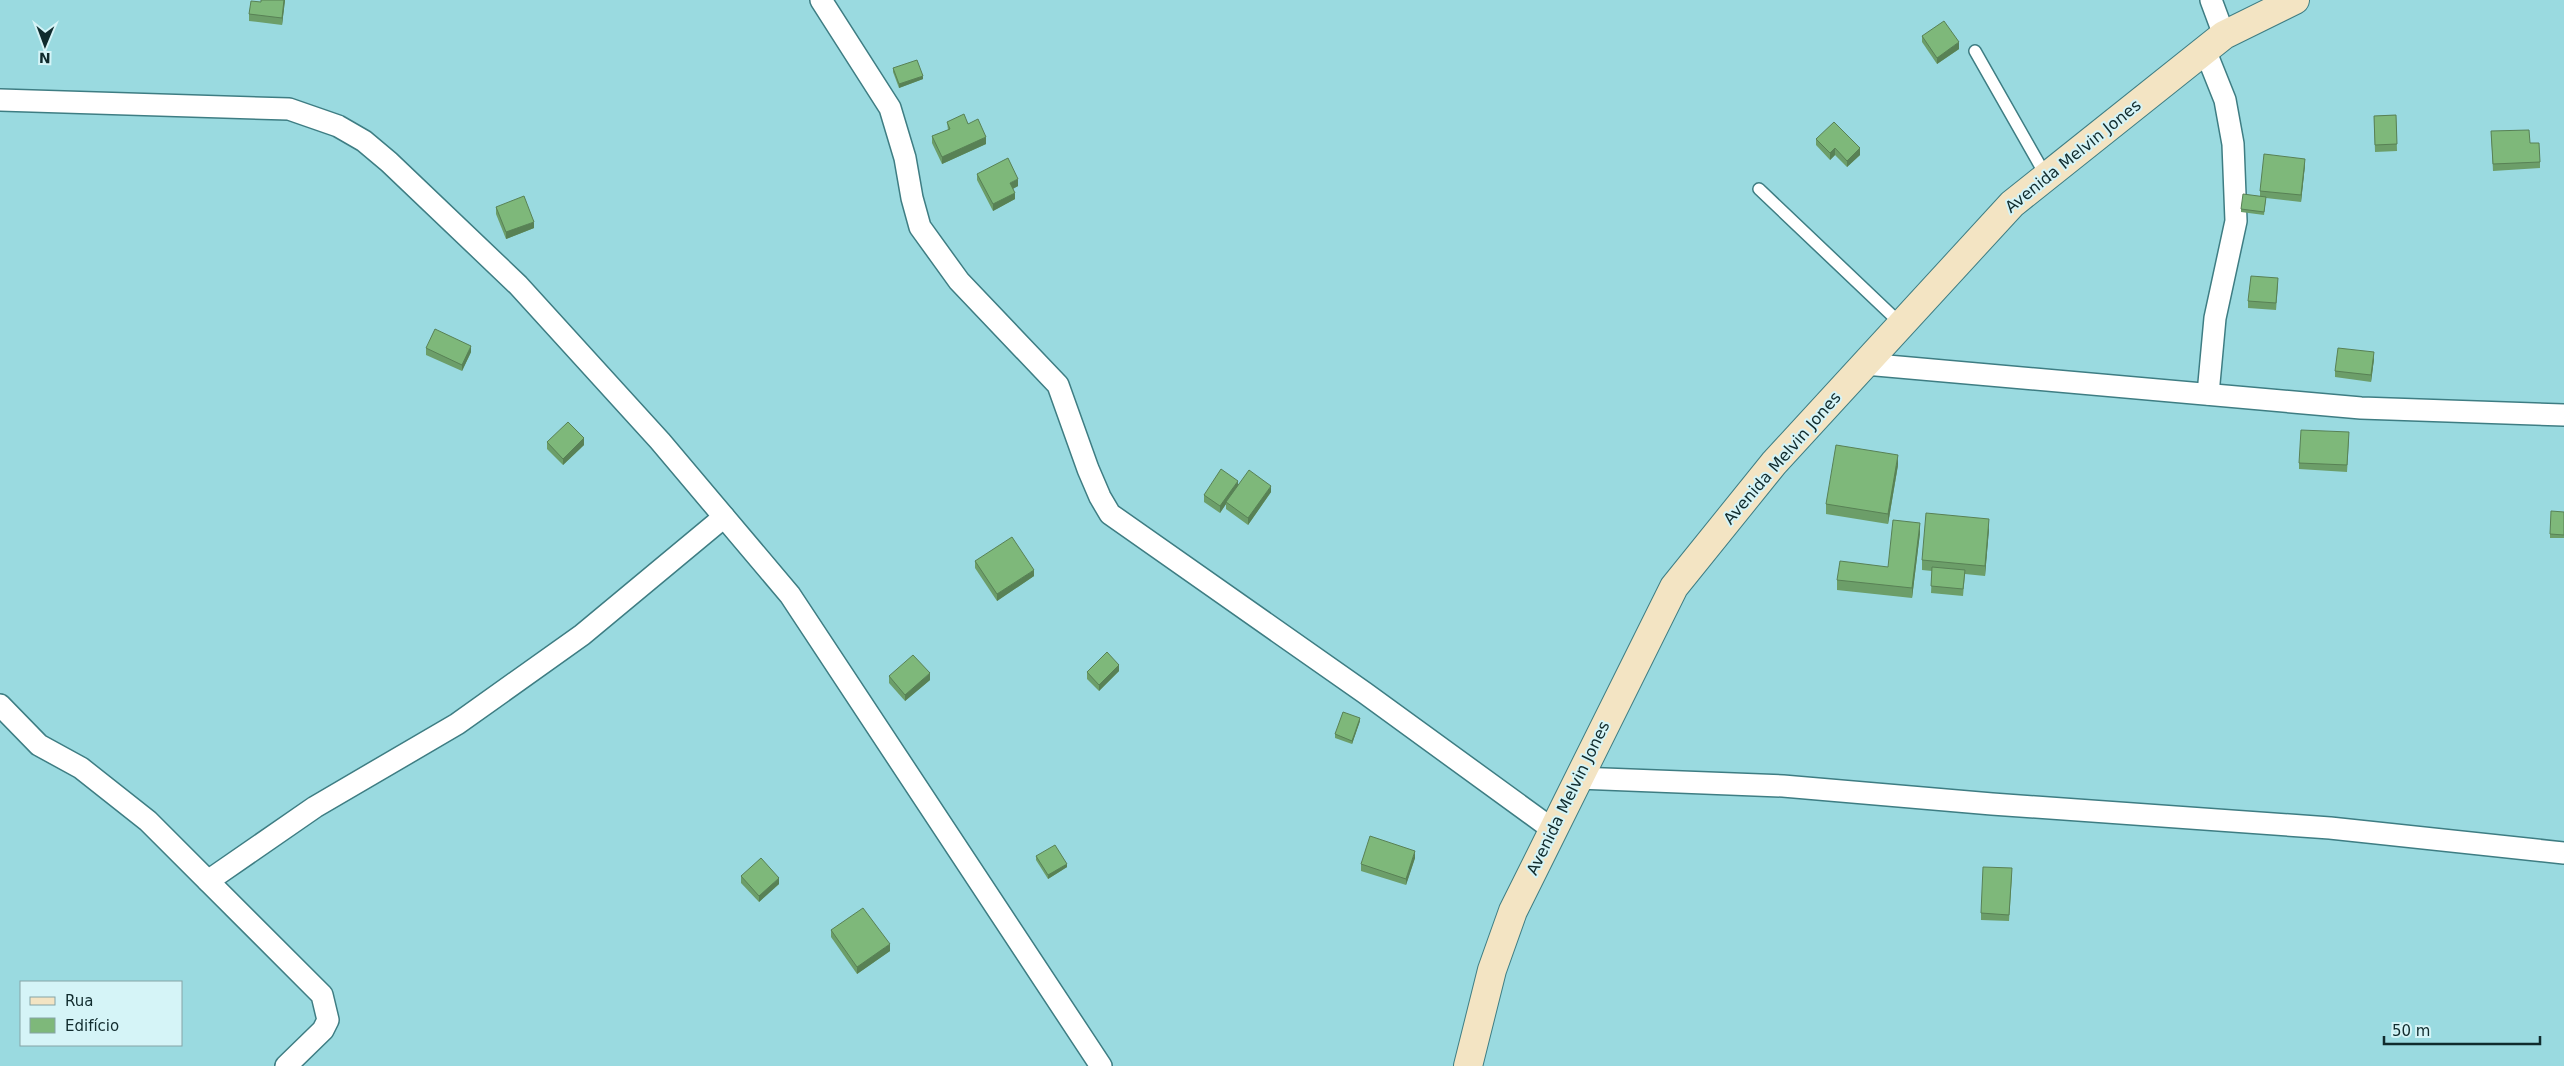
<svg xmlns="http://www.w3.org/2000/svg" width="2564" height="1066" font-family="'DejaVu Sans',sans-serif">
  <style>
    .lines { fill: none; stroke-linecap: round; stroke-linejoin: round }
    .lane-casing { stroke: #3e7d83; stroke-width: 14 }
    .street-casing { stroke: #3e7d83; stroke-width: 24 }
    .secondary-casing { stroke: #3e7d83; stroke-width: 30 }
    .lane { stroke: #fff; stroke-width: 11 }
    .street { stroke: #fff; stroke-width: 21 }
    .secondary { stroke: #f3e4c3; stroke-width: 28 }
    .wall { fill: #6c9e69 }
    .shaded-wall { fill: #588155 }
    .building { fill: #7eb87a; stroke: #588155 }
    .labels { text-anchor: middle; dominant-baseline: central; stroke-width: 4; stroke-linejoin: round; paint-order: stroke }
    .street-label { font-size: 16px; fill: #102b2d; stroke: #d5f4f7 }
  </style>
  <rect width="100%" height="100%" fill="#9adae0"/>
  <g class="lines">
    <defs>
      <g id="lane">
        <path d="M1975,51L2046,176"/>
        <path d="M1759,189L1901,324"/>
      </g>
      <g id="street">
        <path d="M821,0L890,108L905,158L912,198L920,227L959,281L1058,385L1088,469L1100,497L1110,514L1365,693L1552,829"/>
        <path d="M2211,0L2224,35"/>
        <path d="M2205,50L2225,100L2233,144L2236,221L2215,318L2208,394"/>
        <path d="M0,100L289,109L338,126L364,141L389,162L518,285L660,441L790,595L1101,1066"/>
        <path d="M1865,364L2361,408L2564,415"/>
        <path d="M0,705L39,745L81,768L148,821L322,995L328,1020L323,1030L286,1066"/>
        <path d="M1578,778L1783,786L1992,804L2330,828L2564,853"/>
        <path d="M208,881L315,807L457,724L582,635L724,517"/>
      </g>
      <path id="secondary" d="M1468,1066L1492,970L1513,911L1674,587L1774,463L2012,204L2224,35L2295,0"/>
    </defs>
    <use href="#lane" class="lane-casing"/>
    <use href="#street" class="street-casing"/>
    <use href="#secondary" class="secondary-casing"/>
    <use href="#lane" class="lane"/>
    <use href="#street" class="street"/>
    <use href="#secondary" class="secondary"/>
  </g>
  <g class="wall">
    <path d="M261,0H285L282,25L249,21V14L261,2Z"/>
    <path d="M1922,36L1959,49L1937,64L1922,42Z"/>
    <path d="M893,68L923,79L899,88L893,72Z"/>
    <path d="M2396,115L2397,151L2375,152L2374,116Z"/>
    <path d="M947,122L968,124L986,144L942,164L932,143V136L948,130Z"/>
    <path d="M2491,131L2530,143L2540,162V168L2493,171Z"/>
    <path d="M1816,139L1860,155L1847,167L1835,155L1830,160L1816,145Z"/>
    <path d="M2305,165L2301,202L2266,198L2264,215L2241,212V209L2260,196V191Z"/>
    <path d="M977,174L1018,186L1013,189L1015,199L993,211L977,180Z"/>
    <path d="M496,207L534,228L506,239L496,214Z"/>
    <path d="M2278,285L2276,310L2248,308V301Z"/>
    <path d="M426,348L471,352L462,371L426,355Z"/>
    <path d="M2374,359L2371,382L2335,377V371Z"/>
    <path d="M2349,439L2347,472L2299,469V463Z"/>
    <path d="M547,442L584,445L563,465L547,449Z"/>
    <path d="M1898,465L1888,524L1826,514V504Z"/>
    <path d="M1238,486L1271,492L1248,525L1226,509V504L1220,513L1204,502V495Z"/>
    <path d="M2564,512V538H2550V534Z"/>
    <path d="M1989,529L1985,576L1965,574L1963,596L1931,593L1932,571L1922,570V560Z"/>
    <path d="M1920,533L1912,598L1837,590V580L1888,567Z"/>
    <path d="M975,561L1034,576L997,601L975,568Z"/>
    <path d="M1119,671L1099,691L1087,679V672Z"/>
    <path d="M889,676L930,680L905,701L889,683Z"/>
    <path d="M1360,721L1352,744L1335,738V734Z"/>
    <path d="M1036,856L1067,867L1048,879L1036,860Z"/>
    <path d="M1415,858L1406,885L1361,871V864Z"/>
    <path d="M2012,875L2009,921L1981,920V913Z"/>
    <path d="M741,876L779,884L759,902L741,883Z"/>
    <path d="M831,930L890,951L857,974L831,937Z"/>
  </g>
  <g class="shaded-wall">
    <path d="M284,0H285L282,25V18Z"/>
    <path d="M1959,42V49L1937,64V58Z"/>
    <path d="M923,76V79L899,88V84Z"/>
    <path d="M986,137V144L942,164V157Z"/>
    <path d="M1835,148V155L1830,160V153Z"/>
    <path d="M1860,148V155L1847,167V161Z"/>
    <path d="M2305,159V165L2301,202V195Z"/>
    <path d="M1018,179V186L1010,190V183Z"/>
    <path d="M1015,193V199L993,211V204Z"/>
    <path d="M534,222V228L506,239V232Z"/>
    <path d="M471,346V352L462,371V365Z"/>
    <path d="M2374,352V359L2371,382V375Z"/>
    <path d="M584,438V445L563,465V459Z"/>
    <path d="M1898,455V465L1888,524V514Z"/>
    <path d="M1238,481V487L1226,502V504L1220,513V506Z"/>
    <path d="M1271,486V492L1248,525V518Z"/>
    <path d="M1989,519V529L1985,576V566Z"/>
    <path d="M1920,523V533L1912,598V588Z"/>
    <path d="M1034,570V576L997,601V594Z"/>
    <path d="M1119,665V671L1099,691V685Z"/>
    <path d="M930,673V680L905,701V695Z"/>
    <path d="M1360,718V721L1352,744V741Z"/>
    <path d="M1415,851V858L1406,885V879Z"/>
    <path d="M1067,864V867L1048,879V875Z"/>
    <path d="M779,878V884L759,902V896Z"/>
    <path d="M890,944V951L857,974V967Z"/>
  </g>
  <g class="building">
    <path d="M261,0H284L282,18L249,14L251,1L261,2Z"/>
    <path d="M1944,21L1959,42L1937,58L1922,36Z"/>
    <path d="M917,60L923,76L899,84L893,68Z"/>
    <path d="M964,114L968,124L978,119L986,137L942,157L932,136L950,129L947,122Z"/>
    <path d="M2396,115L2397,144L2375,145L2374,116Z"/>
    <path d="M1834,122L1860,148L1847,161L1835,148L1830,153L1816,139Z"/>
    <path d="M2529,130L2530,143H2539L2540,162L2493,164L2491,131Z"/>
    <path d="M2264,154L2305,159L2301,195L2260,191Z"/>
    <path d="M1008,158L1018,179L1010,183L1015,193L993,204L977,174Z"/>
    <path d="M2243,194L2266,197L2264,212L2241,209Z"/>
    <path d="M524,196L534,222L506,232L496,207Z"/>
    <path d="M2251,276L2278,278L2276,303L2248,301Z"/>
    <path d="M435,329L471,346L462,365L426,348Z"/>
    <path d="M2338,348L2374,352L2371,375L2335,371Z"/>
    <path d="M568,422L584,438L563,459L547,442Z"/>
    <path d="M2301,430L2349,432L2347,465L2299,463Z"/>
    <path d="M1836,445L1898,455L1888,514L1826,504Z"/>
    <path d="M1221,469L1238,481L1220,506L1204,495Z"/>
    <path d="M1249,470L1271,486L1248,518L1226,502Z"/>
    <path d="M2551,511L2564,512V535L2550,534Z"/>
    <path d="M1926,513L1989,519L1985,566L1922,560Z"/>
    <path d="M1893,520L1920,523L1912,588L1837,580L1840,561L1888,567Z"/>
    <path d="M1012,537L1034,570L997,594L975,561Z"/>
    <path d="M1932,567L1965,570L1963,589L1931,586Z"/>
    <path d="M1107,652L1119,665L1099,685L1087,672Z"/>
    <path d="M913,655L930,673L905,695L889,676Z"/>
    <path d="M1343,712L1360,718L1352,741L1335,734Z"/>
    <path d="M1370,836L1415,851L1406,879L1361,864Z"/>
    <path d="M1055,845L1067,864L1048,875L1036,856Z"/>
    <path d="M761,858L779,878L759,896L741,876Z"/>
    <path d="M1983,867L2012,868L2009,915L1981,913Z"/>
    <path d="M863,908L890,944L857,967L831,930Z"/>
  </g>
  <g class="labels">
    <g class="street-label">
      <text transform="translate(2073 156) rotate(-39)">Avenida Melvin Jones</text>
      <text transform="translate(1782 458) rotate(-49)">Avenida Melvin Jones</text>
      <text transform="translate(1568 798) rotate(-64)">Avenida Melvin Jones</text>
    </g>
  </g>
  <rect x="20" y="981" width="162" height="65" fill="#d5f4f7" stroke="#86a4a6"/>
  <rect x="30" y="997" width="25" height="8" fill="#f3e4c3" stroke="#86a4a6"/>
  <text x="65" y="1006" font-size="15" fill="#102b2d">Rua</text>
  <rect x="30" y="1018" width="25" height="15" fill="#7eb87a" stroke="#86a4a6"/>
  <text x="65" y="1031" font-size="15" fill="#102b2d">Edifício</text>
  <g transform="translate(45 45) rotate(181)" stroke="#d5f4f7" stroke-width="4" paint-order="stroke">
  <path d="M0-4L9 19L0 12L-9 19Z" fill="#102b2d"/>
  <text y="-8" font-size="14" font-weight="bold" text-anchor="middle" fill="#102b2d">N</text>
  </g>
  <path d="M2384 1036v8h156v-8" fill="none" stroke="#102b2d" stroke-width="2.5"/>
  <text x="2392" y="1036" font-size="15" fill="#102b2d" stroke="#d5f4f7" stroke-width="4" paint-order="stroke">50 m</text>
</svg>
